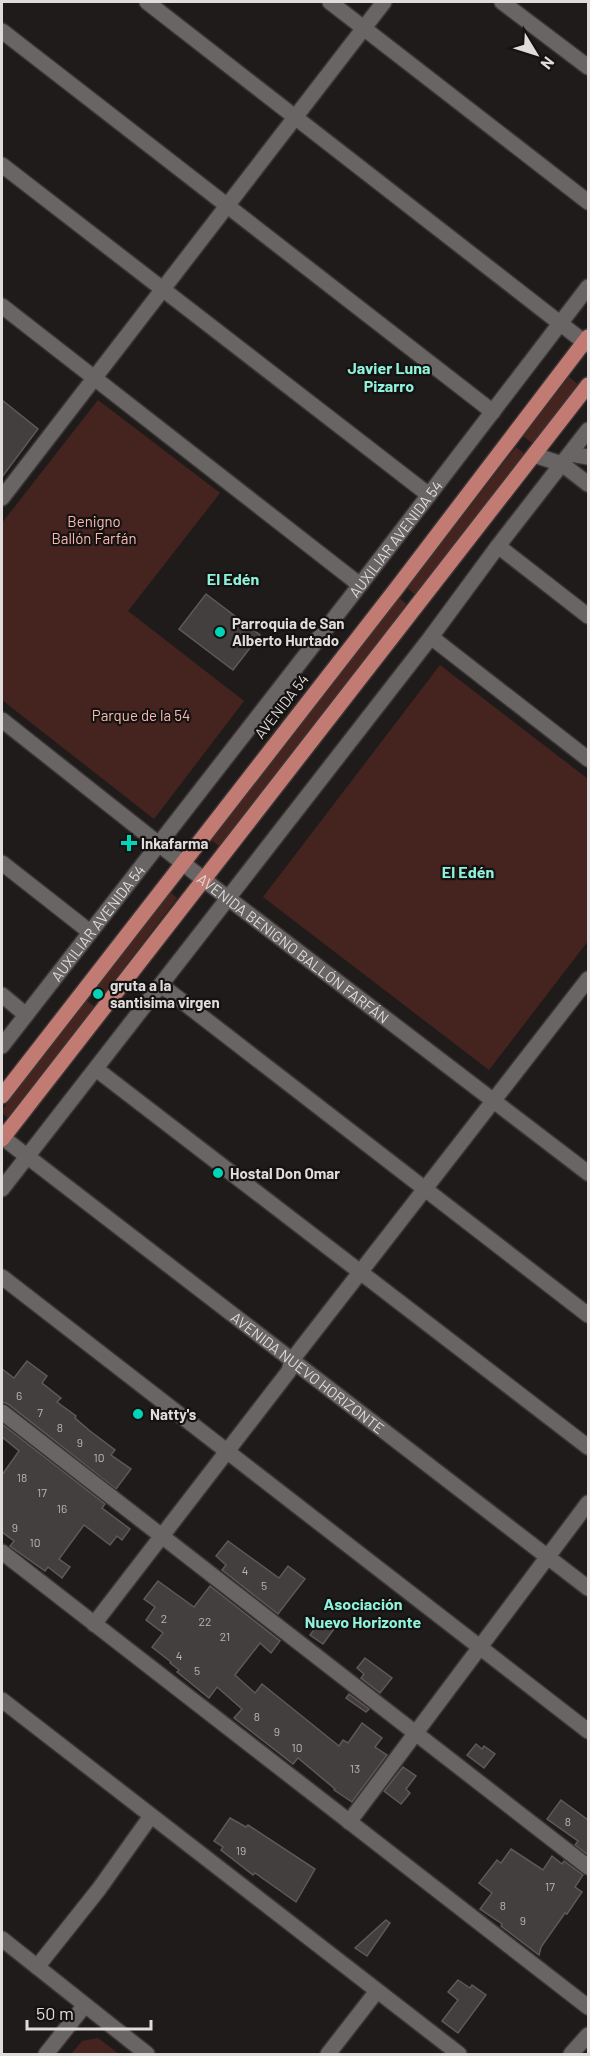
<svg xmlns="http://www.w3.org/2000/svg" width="590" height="2056" font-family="Barlow,sans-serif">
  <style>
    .green { fill: #452420 }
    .building { fill: #443f3f; stroke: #5e5958; stroke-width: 1.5 }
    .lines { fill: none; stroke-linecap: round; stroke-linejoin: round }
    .minor-casing { stroke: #383534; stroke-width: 18 }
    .major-casing { stroke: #383534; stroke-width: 18 }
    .minor { stroke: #6a6565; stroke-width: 15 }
    .major { stroke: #c27b73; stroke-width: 15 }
    .poi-dot { fill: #00d5b7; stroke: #161211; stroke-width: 2 }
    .labels { text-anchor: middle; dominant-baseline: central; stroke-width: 4.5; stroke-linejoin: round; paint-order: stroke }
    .number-label { font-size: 12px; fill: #b8b5b4 }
    .park-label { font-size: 15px; fill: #f7bab2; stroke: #161211 }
    .street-label { font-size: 15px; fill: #dfdcdb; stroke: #161211 }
    .poi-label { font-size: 15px; font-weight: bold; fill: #dfdcdb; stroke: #161211; text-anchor: start }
    .neighbourhood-label { font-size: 16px; font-weight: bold; fill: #8ef2dc; stroke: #161211 }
  </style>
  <rect width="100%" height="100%" fill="#1f1b1a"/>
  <g class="green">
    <path d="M569,377L579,385L533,444L523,436Z"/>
    <path d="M98,400L220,493L128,611L244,701L154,819L2,700V523Z"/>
    <path d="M516,447L525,454L416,595L407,588Z"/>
    <path d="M399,598L408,605L219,846L210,839Z"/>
    <path d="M440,665L588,779V941L489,1070L263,897Z"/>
    <path d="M169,891L177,898L104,994L95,987Z"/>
    <path d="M86,1000L95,1007L9,1119L2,1113V1110Z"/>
    <path d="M98,2038L119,2054H71L82,2041Z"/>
  </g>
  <g class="building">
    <path d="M2,400L38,429L2,477Z"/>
    <path d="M206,594L260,635L233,670L179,629Z"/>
    <path d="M27,1361L47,1376L42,1383L61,1398L57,1402L76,1416L75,1418L90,1431L115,1450L111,1455L131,1469L116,1489L8,1404L2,1402V1369L14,1378Z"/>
    <path d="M2,1424L105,1504L102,1508L130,1529L122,1540L117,1536L110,1545L84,1525L59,1559L70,1567L62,1578L48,1567L45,1571L10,1546L14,1541L2,1532V1475L19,1451L2,1437Z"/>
    <path d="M228,1541L279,1578L288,1566L305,1579L278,1614L222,1570L226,1565L216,1556Z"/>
    <path d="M158,1581L194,1607L210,1586L280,1641L271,1653L260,1643L235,1675L255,1693L262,1684L339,1746L343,1740L348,1743L362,1723L382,1738L375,1747L387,1755L352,1802L334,1790L335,1789L298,1758L293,1764L234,1718L242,1709L217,1687L209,1698L177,1672L179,1670L170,1663L171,1662L152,1647L163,1633L146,1620L155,1607L144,1599Z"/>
    <path d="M321,1620L334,1629L323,1644L310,1635Z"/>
    <path d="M365,1658L392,1678L380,1693L361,1678L364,1674L357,1668Z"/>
    <path d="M349,1694L369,1709L366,1712L346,1698Z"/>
    <path d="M476,1744L482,1749L484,1746L495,1754L484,1768L467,1755Z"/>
    <path d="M403,1767L416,1776L406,1789L410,1793L401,1804L384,1791Z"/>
    <path d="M561,1800L588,1820V1855L575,1845L578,1841L547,1819Z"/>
    <path d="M230,1818L246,1827L248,1825L315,1869L296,1902L255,1873L253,1875L221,1850L223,1847L214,1841Z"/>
    <path d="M511,1849L543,1870L552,1856L562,1864L564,1861L583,1875L575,1887L582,1892L567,1914L565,1913L541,1947L539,1955L501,1926L502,1924L480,1909L492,1893L479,1883L497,1860L501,1863Z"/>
    <path d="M386,1920L390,1923L367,1956L355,1948Z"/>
    <path d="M458,1980L470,1988L472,1985L486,1995L458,2033L442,2021L458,2000L448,1992Z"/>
  </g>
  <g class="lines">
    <defs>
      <g id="minor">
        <path d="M147,2L588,345"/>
        <path d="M330,2L588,202"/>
        <path d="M502,2L588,67"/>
        <path d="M2,31L493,412"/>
        <path d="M2,165L429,495"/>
        <path d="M2,306L360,585"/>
        <path d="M571,454L588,457"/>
        <path d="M534,455L562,464L588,484"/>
        <path d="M2,498L384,2"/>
        <path d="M498,546L588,616"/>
        <path d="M431,637L588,759"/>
        <path id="s1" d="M2,720L203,879L588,1173"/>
        <path d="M2,863L90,932"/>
        <path d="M161,985L588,1315"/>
        <path d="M2,995L26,1015"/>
        <path id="s2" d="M2,1046L360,585L588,287"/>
        <path d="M96,1069L588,1447"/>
        <path id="s3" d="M2,1137L588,1588"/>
        <path d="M2,1189L431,637L498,546L588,430"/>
        <path d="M2,1277L588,1731"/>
        <path d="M2,1412L588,1867"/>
        <path d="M2,1552L588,2007"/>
        <path d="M94,1624L289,1371L292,1360L588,979"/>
        <path d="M2,1700L459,2054"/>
        <path d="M349,1822L588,1503"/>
        <path d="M2,1939L147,2054"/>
        <path d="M37,1967L99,1889L151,1816"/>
        <path d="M46,2054L85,2005"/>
        <path d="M328,2054L377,1991"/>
        <path d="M571,2054L588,2035"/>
      </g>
      <g id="major">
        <path d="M2,1096L396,589L588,337"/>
        <path d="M2,1139L588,385"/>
      </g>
    </defs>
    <use href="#minor" class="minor-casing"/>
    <use href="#major" class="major-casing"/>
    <use href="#minor" class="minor"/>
    <use href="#major" class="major"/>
  </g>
  <g class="poi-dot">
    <circle cx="220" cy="632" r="6"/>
    <path d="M126 834h6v6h6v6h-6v6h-6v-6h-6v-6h6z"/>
    <circle cx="98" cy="994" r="6"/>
    <circle cx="218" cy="1173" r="6"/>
    <circle cx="138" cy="1414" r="6"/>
  </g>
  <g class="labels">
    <g class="number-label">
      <text x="19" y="1395">6</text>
      <text x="40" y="1412">7</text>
      <text x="60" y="1427">8</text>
      <text x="80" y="1442">9</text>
      <text x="99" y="1457">10</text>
      <text x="22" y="1477">18</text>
      <text x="42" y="1492">17</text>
      <text x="62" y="1508">16</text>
      <text x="15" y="1527">9</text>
      <text x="35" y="1542">10</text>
      <text x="245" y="1570">4</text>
      <text x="264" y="1585">5</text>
      <text x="164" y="1618">2</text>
      <text x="205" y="1621">22</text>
      <text x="225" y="1636">21</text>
      <text x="179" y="1655">4</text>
      <text x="197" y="1670">5</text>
      <text x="257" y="1716">8</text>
      <text x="277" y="1731">9</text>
      <text x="297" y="1747">10</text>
      <text x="355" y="1768">13</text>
      <text x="568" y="1821">8</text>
      <text x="241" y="1850">19</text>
      <text x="550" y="1886">17</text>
      <text x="503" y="1905">8</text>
      <text x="523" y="1920">9</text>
    </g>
    <g class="park-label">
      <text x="94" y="521">Benigno<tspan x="94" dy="17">Ballón Farfán</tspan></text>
      <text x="141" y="715">Parque de la 54</text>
    </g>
    <g class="street-label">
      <text stroke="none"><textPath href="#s2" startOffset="642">AUXILIAR AVENIDA 54</textPath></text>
      <text transform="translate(281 706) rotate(-52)">AVENIDA 54</text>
      <text stroke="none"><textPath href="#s2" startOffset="156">AUXILIAR AVENIDA 54</textPath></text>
      <text stroke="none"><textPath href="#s1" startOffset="370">AVENIDA BENIGNO BALLÓN FARFÁN</textPath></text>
      <text stroke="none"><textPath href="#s3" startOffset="386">AVENIDA NUEVO HORIZONTE</textPath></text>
    </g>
    <g class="poi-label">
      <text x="232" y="623">Parroquia de San<tspan x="232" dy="17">Alberto Hurtado</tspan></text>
      <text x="141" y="843">Inkafarma</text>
      <text x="110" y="985">gruta a la<tspan x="110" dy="17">santisima virgen</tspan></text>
      <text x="230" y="1173">Hostal Don Omar</text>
      <text x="150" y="1414">Natty's</text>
    </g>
    <g class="neighbourhood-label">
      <text x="389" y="367">Javier Luna<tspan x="389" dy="18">Pizarro</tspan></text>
      <text x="233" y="578">El Edén</text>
      <text x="468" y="871">El Edén</text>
      <text x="363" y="1603">Asociación<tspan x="363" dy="18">Nuevo Horizonte</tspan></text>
    </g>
  </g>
  <rect width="590" height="2056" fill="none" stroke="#dfdcdb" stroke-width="6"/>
  <g transform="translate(536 54) rotate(128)" stroke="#161211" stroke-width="4.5" paint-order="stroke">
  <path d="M0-4.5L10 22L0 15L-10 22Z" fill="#dfdcdb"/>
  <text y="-9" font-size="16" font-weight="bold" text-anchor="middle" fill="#dfdcdb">N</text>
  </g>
  <path d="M27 2020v9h124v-9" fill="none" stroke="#dfdcdb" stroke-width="3"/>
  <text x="36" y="2020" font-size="18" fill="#dfdcdb" stroke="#161211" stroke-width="4.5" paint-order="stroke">50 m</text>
</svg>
